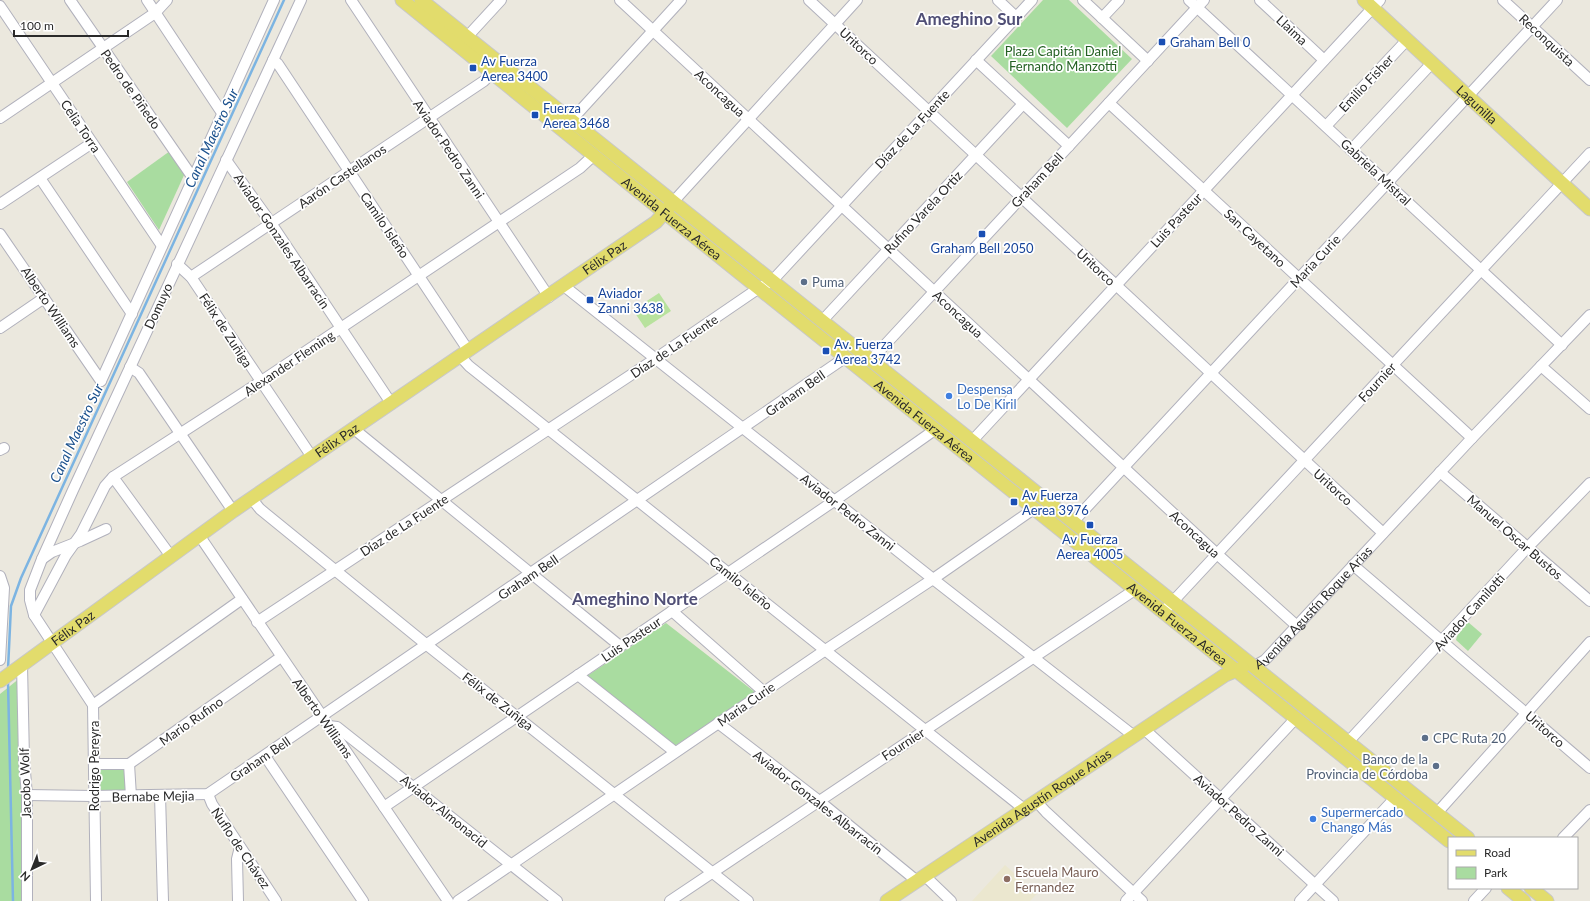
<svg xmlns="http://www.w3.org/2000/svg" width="1590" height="901" font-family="Lato,sans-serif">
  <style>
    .education { fill: #ebe7cf }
    .green { fill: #a9dca0 }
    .pitch { fill: #b8e29d }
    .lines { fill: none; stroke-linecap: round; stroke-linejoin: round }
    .stream { stroke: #7cb4e2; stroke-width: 2.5 }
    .minor-casing { stroke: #b1b1bc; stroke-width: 12 }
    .major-casing { stroke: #c8c8c8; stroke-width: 15 }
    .minor { stroke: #fff; stroke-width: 10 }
    .major { stroke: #e2dc6c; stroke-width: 13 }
    .transit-dot { fill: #1a4fb4; stroke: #fff; stroke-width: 1.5 }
    .service-dot { fill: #5c6f8a; stroke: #fff; stroke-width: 1.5 }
    .shop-dot { fill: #3f7fe0; stroke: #fff; stroke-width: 1.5 }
    .education-dot { fill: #8d6e63; stroke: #fff; stroke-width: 1.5 }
    .labels { text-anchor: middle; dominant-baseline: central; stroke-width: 3.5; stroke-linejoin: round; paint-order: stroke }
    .street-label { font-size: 13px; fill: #2a2a2a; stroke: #fff }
    .transit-label { font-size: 13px; fill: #164399; stroke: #fff; text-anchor: start }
    .park-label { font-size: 13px; fill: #236022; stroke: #fff }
    .service-label { font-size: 13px; fill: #4e5e75; stroke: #fff; text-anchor: start }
    .shop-label { font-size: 13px; fill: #366cbe; stroke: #fff; text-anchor: start }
    .education-label { font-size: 13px; fill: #785e54; stroke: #fff; text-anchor: start }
    .water-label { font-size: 14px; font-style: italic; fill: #1b518d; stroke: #fff }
    .district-label { font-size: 17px; font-weight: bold; fill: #504f76; stroke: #fff }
  </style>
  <rect width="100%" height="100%" fill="#ebe8de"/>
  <path class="education" d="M1005,865L1037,894L1030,901H972Z"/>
  <g class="green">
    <path d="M1043,0H1069L1132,59L1067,128L991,56Z"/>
    <path d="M170,151L185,173L159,230L127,182Z"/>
    <path d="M1468,622L1482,634L1468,651L1456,640L1457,636Z"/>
    <path d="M666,623L756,693L673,747L587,676Z"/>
    <path d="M20,678L22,901H0V694Z"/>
    <path d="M97,767H125L126,791L98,792Z"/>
  </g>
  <path class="pitch" d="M659,293L671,311L645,328L633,310Z"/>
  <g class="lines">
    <g class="stream">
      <path d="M8,669L11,606L21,578L284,0"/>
      <path d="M8,682L13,901"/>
    </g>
    <defs>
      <g id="minor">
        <path d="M70,0L193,178"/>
        <path d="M147,0L222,113"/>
        <path d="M351,0L549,297"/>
        <path d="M620,0L1217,554L1297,626"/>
        <path d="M809,0L1383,533"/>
        <path d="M998,0L1016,17"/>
        <path d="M1083,0L1148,61"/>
        <path d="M1189,0L1562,345"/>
        <path d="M1260,0L1324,60"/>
        <path d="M1503,0L1590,80"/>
        <path d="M0,6L162,246"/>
        <path d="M1102,18L1119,0"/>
        <path d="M467,37L501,0"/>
        <path d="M273,60L278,64L468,350"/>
        <path d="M976,60L1069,146"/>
        <path d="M1109,103L1472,438"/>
        <path d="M0,118L155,13L167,0"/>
        <path d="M567,125L681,0"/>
        <path d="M1326,126L1407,40"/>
        <path d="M1351,150L1432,63"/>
        <path d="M226,160L271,223L391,403"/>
        <path d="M40,178L132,314"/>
        <path d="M673,202L857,0"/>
        <path d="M0,204L92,143"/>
        <path d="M0,234L101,381"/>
        <path d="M177,264L191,277L312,457"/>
        <path d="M191,277L484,81L492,73"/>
        <path d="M564,286L933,579L1134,736"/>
        <path d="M822,321L1023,104"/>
        <path d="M0,328L44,298"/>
        <path d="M460,356L469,366L1024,809"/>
        <path d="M871,360L1204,0"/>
        <path d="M1541,366L1590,409"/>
        <path d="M130,367L139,373L233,511"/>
        <path d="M101,381L274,0"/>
        <path d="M354,429L620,646"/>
        <path d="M972,441L1380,0"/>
        <path d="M0,450L4,448"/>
        <path d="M1440,472L1590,601"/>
        <path d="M113,477L170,555"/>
        <path d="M252,499L260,509L427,645L748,901"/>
        <path d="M1073,522L1557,0"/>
        <path d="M199,535L448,901"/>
        <path d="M42,559L52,552L80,541L106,529"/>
        <path d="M1353,565L1590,768"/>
        <path d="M0,576L4,588L0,660"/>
        <path d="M672,611L764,692"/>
        <path d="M1164,611L1590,153"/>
        <path d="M34,615L66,555L81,534L105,486L113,477L260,382L580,168L594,155"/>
        <path d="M257,622L655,359L759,288L772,281L1032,0"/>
        <path d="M22,664L24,760L27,795V901"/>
        <path id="s1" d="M1253,667L1265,660L1472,438L1590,315"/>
        <path d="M578,675L675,752"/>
        <path d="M93,705L242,599"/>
        <path d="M718,723L818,800L917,881"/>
        <path d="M329,726L337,727L557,901"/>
        <path d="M1144,729L1333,901"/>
        <path d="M1348,742L1527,548L1590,483"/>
        <path d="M265,756L363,901"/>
        <path d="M94,764H129L281,657"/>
        <path d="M129,764L131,796"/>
        <path d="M208,794L212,804L276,901"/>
        <path d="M27,795L93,796L208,794L846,357"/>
        <path d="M160,795L163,901"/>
        <path d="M1036,801L1046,812L1142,901"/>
        <path d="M384,807L834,501L936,429"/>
        <path d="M1437,813L1590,642"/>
        <path d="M1563,838L1590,810"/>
        <path d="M925,876L951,901"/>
        <path d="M96,901L93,705L34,615L30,600V590L42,559L73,490L301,0"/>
        <path d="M238,901L237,859L240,847"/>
        <path d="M458,901L824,651L933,579L1035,508"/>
        <path d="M670,901L1136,589"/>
        <path d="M1126,901L1296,718"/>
        <path d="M1300,901L1395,798"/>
        <path d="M1474,901L1486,888"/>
      </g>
      <g id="major">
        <path id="s2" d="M402,0L665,213L1449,841"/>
        <path d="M421,0L1468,838"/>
        <path id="s3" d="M1364,0L1590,209"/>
        <path id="s4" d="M0,681L233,511L656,222L670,206"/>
        <path d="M1508,888L1524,901"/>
        <path d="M1531,888L1547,901"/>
        <path id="s5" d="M887,901L1225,675L1242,668"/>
      </g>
    </defs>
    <use href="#minor" class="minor-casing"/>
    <use href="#major" class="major-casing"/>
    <use href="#minor" class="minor"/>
    <use href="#major" class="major"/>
  </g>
  <g class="transit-dot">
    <rect x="1158" y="38" width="8" height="8" rx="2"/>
    <rect x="469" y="64" width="8" height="8" rx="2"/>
    <rect x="531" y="111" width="8" height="8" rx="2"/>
    <rect x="978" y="230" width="8" height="8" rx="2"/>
    <rect x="586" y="296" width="8" height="8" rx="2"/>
    <rect x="822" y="347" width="8" height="8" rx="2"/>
    <rect x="1010" y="498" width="8" height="8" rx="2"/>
    <rect x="1086" y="521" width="8" height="8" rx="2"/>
  </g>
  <g class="service-dot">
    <circle cx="804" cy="282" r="4"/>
    <circle cx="1425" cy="738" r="4"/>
    <circle cx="1436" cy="766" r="4"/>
  </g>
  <g class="shop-dot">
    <circle cx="949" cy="396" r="4"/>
    <circle cx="1313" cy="819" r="4"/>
  </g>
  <circle class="education-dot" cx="1007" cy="879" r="4"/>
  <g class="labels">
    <g class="street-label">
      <text transform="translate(1292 30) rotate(43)">Llaima</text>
      <text transform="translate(1547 40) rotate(43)">Reconquista</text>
      <text transform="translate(859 46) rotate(43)">Uritorco</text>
      <text transform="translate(1366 83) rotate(-47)">Emilio Fisher</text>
      <text transform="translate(131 89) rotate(55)">Pedro de Piñedo</text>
      <text transform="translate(720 93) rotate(43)">Aconcagua</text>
      <text stroke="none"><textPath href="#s3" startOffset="154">Lagunilla</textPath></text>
      <text transform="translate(81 126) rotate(56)">Celia Torra</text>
      <text transform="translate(912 129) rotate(-47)">Díaz de La Fuente</text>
      <text transform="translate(449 149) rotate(56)">Aviador Pedro Zanni</text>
      <text transform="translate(1376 172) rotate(43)">Gabriela Mistral</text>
      <text transform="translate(342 176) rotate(-34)">Aarón Castellanos</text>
      <text transform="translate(1037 180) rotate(-47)">Graham Bell</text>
      <text transform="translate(923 212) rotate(-47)">Rufino Varela Ortiz</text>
      <text stroke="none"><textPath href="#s2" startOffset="347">Avenida Fuerza Aérea</textPath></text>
      <text transform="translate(1176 220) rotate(-47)">Luis Pasteur</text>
      <text transform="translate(385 225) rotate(56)">Camilo Isleño</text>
      <text transform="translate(1255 238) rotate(43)">San Cayetano</text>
      <text transform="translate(282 241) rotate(56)">Aviador Gonzales Albarracín</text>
      <text stroke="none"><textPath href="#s4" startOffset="738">Félix Paz</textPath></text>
      <text transform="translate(1315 261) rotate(-47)">Maria Curie</text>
      <text transform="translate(1096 267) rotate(43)">Uritorco</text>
      <text transform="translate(158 306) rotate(-65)">Domuyo</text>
      <text transform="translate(51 307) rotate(56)">Alberto Williams</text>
      <text transform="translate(958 314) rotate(43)">Aconcagua</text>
      <text transform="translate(226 330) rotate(57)">Félix de Zuñiga</text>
      <text transform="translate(674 346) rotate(-34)">Díaz de La Fuente</text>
      <text transform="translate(289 363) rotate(-34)">Alexander Fleming</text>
      <text transform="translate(1377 382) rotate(-47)">Fournier</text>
      <text transform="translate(795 393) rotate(-35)">Graham Bell</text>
      <text stroke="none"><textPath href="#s2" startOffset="671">Avenida Fuerza Aérea</textPath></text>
      <text stroke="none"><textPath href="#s4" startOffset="414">Félix Paz</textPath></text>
      <text transform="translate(1333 487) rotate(42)">Uritorco</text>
      <text transform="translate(848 512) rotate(38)">Aviador Pedro Zanni</text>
      <text transform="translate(404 525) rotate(-33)">Díaz de La Fuente</text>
      <text transform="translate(1195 534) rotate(43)">Aconcagua</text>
      <text transform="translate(1515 537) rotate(41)">Manuel Oscar Bustos</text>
      <text transform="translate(528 577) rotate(-34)">Graham Bell</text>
      <text transform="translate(741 583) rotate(39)">Camilo Isleño</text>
      <text stroke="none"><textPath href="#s1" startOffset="85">Avenida Agustín Roque Arias</textPath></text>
      <text transform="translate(1469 612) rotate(-48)">Aviador Camilotti</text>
      <text stroke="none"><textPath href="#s2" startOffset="995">Avenida Fuerza Aérea</textPath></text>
      <text stroke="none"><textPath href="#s4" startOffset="90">Félix Paz</textPath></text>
      <text transform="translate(631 639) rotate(-34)">Luis Pasteur</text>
      <text transform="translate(498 701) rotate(38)">Félix de Zuñiga</text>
      <text transform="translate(746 704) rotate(-35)">Maria Curie</text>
      <text transform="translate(323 718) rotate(55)">Alberto Williams</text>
      <text transform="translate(191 721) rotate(-35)">Mario Rufino</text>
      <text transform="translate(1545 729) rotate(41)">Uritorco</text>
      <text transform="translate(903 744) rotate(-33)">Fournier</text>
      <text transform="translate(260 759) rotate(-34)">Graham Bell</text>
      <text transform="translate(94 766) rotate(-90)">Rodrigo Pereyra</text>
      <text transform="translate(25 783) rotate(-92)">Jacobo Wolf</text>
      <text transform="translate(153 796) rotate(-1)">Bernabe Mejia</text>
      <text stroke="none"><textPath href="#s5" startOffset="186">Avenida Agustín Roque Arias</textPath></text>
      <text transform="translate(818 802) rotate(38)">Aviador Gonzales Albarracín</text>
      <text transform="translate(444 811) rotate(39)">Aviador Almonacid</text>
      <text transform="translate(1239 815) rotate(42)">Aviador Pedro Zanni</text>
      <text transform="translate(241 848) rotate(56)">Ñuflo de Chávez</text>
    </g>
    <g class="transit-label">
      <text x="1170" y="42">Graham Bell 0</text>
      <text x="481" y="61">Av Fuerza<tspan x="481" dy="15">Aerea 3400</tspan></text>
      <text x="543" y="108">Fuerza<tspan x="543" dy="15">Aerea 3468</tspan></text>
      <text x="982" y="248" text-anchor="middle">Graham Bell 2050</text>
      <text x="598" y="293">Aviador<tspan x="598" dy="15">Zanni 3638</tspan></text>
      <text x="834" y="344">Av. Fuerza<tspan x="834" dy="15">Aerea 3742</tspan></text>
      <text x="1022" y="495">Av Fuerza<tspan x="1022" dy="15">Aerea 3976</tspan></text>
      <text x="1090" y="539" text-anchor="middle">Av Fuerza<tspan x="1090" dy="15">Aerea 4005</tspan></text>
    </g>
    <g class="park-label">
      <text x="1063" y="51">Plaza Capitán Daniel<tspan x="1063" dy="15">Fernando Manzotti</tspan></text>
    </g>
    <g class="service-label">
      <text x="812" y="282">Puma</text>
      <text x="1433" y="738">CPC Ruta 20</text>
      <text x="1428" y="759" text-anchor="end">Banco de la<tspan x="1428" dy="15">Provincia de Córdoba</tspan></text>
    </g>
    <g class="shop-label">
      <text x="957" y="389">Despensa<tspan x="957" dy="15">Lo De Kiril</tspan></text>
      <text x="1321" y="812">Supermercado<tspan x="1321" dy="15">Chango Más</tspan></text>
    </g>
    <g class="education-label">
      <text x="1015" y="872">Escuela Mauro<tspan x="1015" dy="15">Fernandez</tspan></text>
    </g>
    <g class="water-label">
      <text transform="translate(211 138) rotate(-65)">Canal Maestro Sur</text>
      <text transform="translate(76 433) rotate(-65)">Canal Maestro Sur</text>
    </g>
    <g class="district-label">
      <text x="969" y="18">Ameghino Sur</text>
      <text x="635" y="598">Ameghino Norte</text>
    </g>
  </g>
  <rect x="1448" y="837" width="130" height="52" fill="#ffffff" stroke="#aaaaaa"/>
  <rect x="1456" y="850" width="20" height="6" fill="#e2dc6c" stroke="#aaaaaa"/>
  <text x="1484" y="857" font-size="12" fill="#2a2a2a">Road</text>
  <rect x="1456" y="867" width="20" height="12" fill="#a9dca0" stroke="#aaaaaa"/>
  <text x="1484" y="877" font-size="12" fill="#2a2a2a">Park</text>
  <g transform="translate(32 869) rotate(223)" stroke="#ffffff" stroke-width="3" paint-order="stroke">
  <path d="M0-3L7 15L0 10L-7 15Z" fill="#2a2a2a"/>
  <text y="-6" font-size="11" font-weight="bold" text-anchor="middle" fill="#2a2a2a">N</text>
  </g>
  <path d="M14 30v6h114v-6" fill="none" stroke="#2a2a2a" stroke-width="2"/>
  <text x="20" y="30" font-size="12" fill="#2a2a2a" stroke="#ffffff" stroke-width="3" paint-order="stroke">100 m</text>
</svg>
